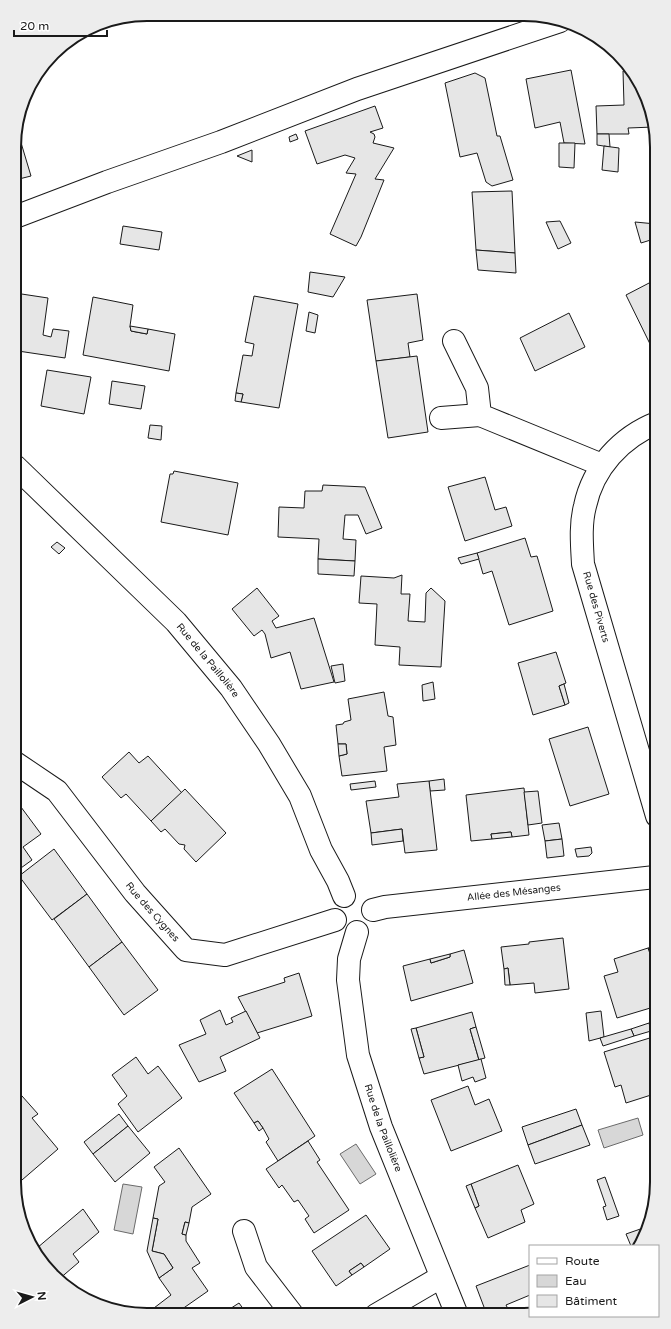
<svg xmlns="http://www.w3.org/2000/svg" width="671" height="1329" font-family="'Varela Round',sans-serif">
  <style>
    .water { fill: #d7d7d7; stroke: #6a6a6a }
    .building { fill: #e6e6e6; stroke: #1a1a1a }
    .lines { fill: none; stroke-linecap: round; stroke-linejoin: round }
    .minor-casing { stroke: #1a1a1a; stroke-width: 24 }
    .major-casing { stroke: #1a1a1a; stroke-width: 24 }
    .minor { stroke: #fff; stroke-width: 22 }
    .major { stroke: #fff; stroke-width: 22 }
    .labels { text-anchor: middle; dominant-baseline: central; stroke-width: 3; stroke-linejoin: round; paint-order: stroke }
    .street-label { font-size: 10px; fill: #1a1a1a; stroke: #fff }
    .rim { fill: none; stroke: #1a1a1a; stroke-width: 2 }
  </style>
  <rect width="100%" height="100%" fill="#fff"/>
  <g class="water">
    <path d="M638,1118L643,1135L604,1148L598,1130Z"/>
    <path d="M356,1144L376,1174L360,1184L340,1154Z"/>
    <path d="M123,1184L142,1187L133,1234L114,1230Z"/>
  </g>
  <g class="building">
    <path d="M571,70L585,144L564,143L560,122L535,128L526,79Z"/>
    <path d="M623,71H628L650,104L654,127L628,128L629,134H597L596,106L624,105Z"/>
    <path d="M475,73L485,78L497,136H500L513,180L492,186L486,182L477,153L460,157L445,83Z"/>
    <path d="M375,106L383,128L370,132L374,134L375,137L373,143L394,148L375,179L384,180L361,237L356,246L330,234L356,174L346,173L355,158L345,155L317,164L305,131Z"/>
    <path d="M16,126L31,176L15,180V130Z"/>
    <path d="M296,134L298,139L290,142L289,137Z"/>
    <path d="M597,134H609L610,147L597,145Z"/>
    <path d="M559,143H575L574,168L559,167Z"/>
    <path d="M604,146L619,148L618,172L602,170Z"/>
    <path d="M252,150V162L237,156Z"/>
    <path d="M512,191L515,253L476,250L472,192Z"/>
    <path d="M560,221L571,243L558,249L546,222Z"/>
    <path d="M635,222L656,224L657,227V238L641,243Z"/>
    <path d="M123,226L162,232L159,250L120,244Z"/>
    <path d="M476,250L515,253L516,273L478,270Z"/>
    <path d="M310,272L345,277L333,297L308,292Z"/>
    <path d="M651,282L655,288L657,287V344L651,346L626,295Z"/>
    <path d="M15,293L48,298L43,335L51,337L53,329L69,331L65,358L18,351L21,334H15Z"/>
    <path d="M417,294L423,340L408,343L410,357L376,361L367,300Z"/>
    <path d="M254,296L298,304L279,408L241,402L243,394L236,393L243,355L252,356L254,344L245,342Z"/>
    <path d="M93,297L133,305L130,326L131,331L147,334L148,329L175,334L169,371L83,355Z"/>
    <path d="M309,312L318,315L315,333L306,331Z"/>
    <path d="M569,313L585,347L535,371L520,338Z"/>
    <path d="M130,326L148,329L147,334L131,331Z"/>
    <path d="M417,356L428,432L388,438L376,361Z"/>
    <path d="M47,370L91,377L84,414L41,406Z"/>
    <path d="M112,381L145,386L141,409L109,404Z"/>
    <path d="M236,393L243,394L241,402L235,401Z"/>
    <path d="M150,425L162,426L161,440L148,438Z"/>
    <path d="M174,471L238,483L228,535L161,522L170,474H173Z"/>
    <path d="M485,477L495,510L506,507L512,526L465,541L448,487Z"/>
    <path d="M323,485L365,487L382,528L366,534L358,515H345L343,539L356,540L355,561L318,559L319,539L278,537L279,507L304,508L305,491H322Z"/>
    <path d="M525,538L531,557L537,556L553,611L509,625L492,571L483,574L477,553Z"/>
    <path d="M57,542L65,548L59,554L51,547Z"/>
    <path d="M477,553L479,559L461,564L458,558Z"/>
    <path d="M318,559L355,561L354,576L318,574Z"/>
    <path d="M402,575L401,594H410L408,621L425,622L426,593L431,588L445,601L441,667L399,665L400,647L375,645L377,604L359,603L361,576L394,578Z"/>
    <path d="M257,588L279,616L272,621L276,628L314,618L334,682L301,689L290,652L271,658L265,634L262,630L254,636L232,609Z"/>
    <path d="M556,652L566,683L559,686L565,705L533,715L518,663Z"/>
    <path d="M343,664L345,681L335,683L331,666Z"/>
    <path d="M433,682L435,699L423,701L422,685Z"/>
    <path d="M564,684L569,703L565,705L559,686Z"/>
    <path d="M384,692L388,716L393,717L396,745L384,747L387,771L342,776L339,756L347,754L346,744H338L336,725L343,724L344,722L351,720L348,699Z"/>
    <path d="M588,727L609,794L570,806L549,739Z"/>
    <path d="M338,744H346L347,754L339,756Z"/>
    <path d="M129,752L139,763L148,756L182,793L151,821L126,794L121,798L102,777Z"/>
    <path d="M444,779L445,790L430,791L429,781Z"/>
    <path d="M375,781L376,787L351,790L350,784Z"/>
    <path d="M429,781L437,850L405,853L402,829L371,833L366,801L399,797L397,784Z"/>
    <path d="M524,788L529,835L512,837L511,832L491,834L492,839L471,841L466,795Z"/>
    <path d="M185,789L226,833L196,862L184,849L185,845L179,844L165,829L161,832L151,821Z"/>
    <path d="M538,791L542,823L528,825L524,792Z"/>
    <path d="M18,803L41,834L23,847L32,860L14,873V806Z"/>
    <path d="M559,823L562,839L545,841L542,825Z"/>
    <path d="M402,829L403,841L372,845L371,833Z"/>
    <path d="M511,832L512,837L492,839L491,834Z"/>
    <path d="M562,839L564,856L547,858L545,841Z"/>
    <path d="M591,847L592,853L589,856L577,857L575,849Z"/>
    <path d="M54,849L87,894L52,920L19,876Z"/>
    <path d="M87,894L122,942L89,967L54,919Z"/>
    <path d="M563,938L569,989L535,993L534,983L510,985L508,968L504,969L501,947L529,944V942Z"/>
    <path d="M122,942L158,990L124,1015L89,967Z"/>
    <path d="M656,946L657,949V974L648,948Z"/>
    <path d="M648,948L657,974V1006L617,1018L604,976L618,972L614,959Z"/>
    <path d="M464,950L473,983L411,1001L403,966L430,959L431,963L450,957V954Z"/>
    <path d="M450,954V957L431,963L430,959Z"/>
    <path d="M508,968L510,985H505L504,969Z"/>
    <path d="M299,973L312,1016L257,1033L238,997L285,982L284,978Z"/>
    <path d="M220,1010L226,1025L233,1022L231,1018L246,1011L260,1038L220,1057L226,1071L199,1082L179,1045L206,1034L200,1020Z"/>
    <path d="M601,1011L604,1037L589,1041L586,1013Z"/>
    <path d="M472,1012L476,1027L470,1029L479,1060L424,1074L419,1058L424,1057L416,1028Z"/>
    <path d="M649,1023L651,1031L634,1036L631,1029Z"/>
    <path d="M476,1027L485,1058L481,1059L479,1060L470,1029Z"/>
    <path d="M416,1028L424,1057L419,1058L411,1029Z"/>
    <path d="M631,1029L634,1036L603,1046L600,1038Z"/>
    <path d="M653,1037L657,1049V1069L653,1070L654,1074L657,1073V1103L654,1104L651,1095L626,1103L621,1085L615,1087L604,1052Z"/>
    <path d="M136,1057L148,1074L158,1066L182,1098L138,1132L118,1104L127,1096L112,1075Z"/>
    <path d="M481,1059L486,1078L475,1082L473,1077L462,1081L458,1065Z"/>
    <path d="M272,1069L315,1136L278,1161L266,1142L269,1139L263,1128L258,1121L254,1123L234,1093Z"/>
    <path d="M468,1086L475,1105L489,1099L502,1131L451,1151L431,1100Z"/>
    <path d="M14,1087L38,1114L32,1118L58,1149L15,1186L14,1182Z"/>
    <path d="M576,1109L582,1125L528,1145L522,1127Z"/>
    <path d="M119,1114L128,1126L93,1154L84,1142Z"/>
    <path d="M258,1121L263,1128L259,1131L254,1123Z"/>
    <path d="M582,1125L590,1145L535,1164L528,1145Z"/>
    <path d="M128,1126L150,1153L115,1182L93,1154Z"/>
    <path d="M308,1141L320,1160L317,1162L349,1210L314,1233L305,1219L309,1216L298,1200L294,1202L282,1185L279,1188L266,1169Z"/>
    <path d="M179,1148L211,1194L192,1207L189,1223L185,1222L182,1234L186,1235V1241L200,1263L192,1268L208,1291L175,1314H158L154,1308L171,1295L159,1278L173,1268L164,1254L152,1251L158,1219L153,1218L159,1186L165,1182L154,1167Z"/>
    <path d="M518,1165L534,1204L521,1210L525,1222L488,1238L475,1208L479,1206L471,1184Z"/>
    <path d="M605,1177L619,1216L607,1220L603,1207L606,1206L597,1180Z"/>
    <path d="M471,1184L479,1206L475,1208L466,1186Z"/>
    <path d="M83,1209L99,1232L73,1254L79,1262L58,1280L37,1248Z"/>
    <path d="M366,1215L390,1249L364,1267L361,1263L349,1271L352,1275L336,1286L312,1251Z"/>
    <path d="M153,1218L158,1219L152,1251L164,1254L173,1268L159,1278L147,1251Z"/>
    <path d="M185,1222L189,1223L186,1235L182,1234Z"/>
    <path d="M649,1226L647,1233L639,1246H631L626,1234Z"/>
    <path d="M361,1263L364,1267L352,1275L349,1271Z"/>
    <path d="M530,1265V1295L506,1305L511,1315H487L476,1286Z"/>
    <path d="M239,1303L247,1314H222Z"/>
  </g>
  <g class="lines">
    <defs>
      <g id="minor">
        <path d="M454,341L477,388L480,415L602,465"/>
        <path d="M441,418L480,415"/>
        <path id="s1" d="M15,466L176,622L231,688L269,744L300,796L321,850L338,881L344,896"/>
        <path id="s2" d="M14,762L57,791L135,893L186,950L225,955L335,920"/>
        <path d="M657,816L583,564C582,545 580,525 585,506C593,468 621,437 657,423"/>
        <path id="s3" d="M373,910L385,907L655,877"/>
        <path id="s4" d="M357,932L349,959L348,980L358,1055L381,1127L457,1315"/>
        <path d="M244,1231L256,1267L292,1314"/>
        <path d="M376,1315L441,1277"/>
      </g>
      <path id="major" d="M15,217L107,182L221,142L357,89L560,21"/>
    </defs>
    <use href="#minor" class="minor-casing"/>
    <use href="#major" class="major-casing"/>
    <use href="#minor" class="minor"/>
    <use href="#major" class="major"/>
  </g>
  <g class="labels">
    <g class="street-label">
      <text transform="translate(596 607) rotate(74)">Rue des Piverts</text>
      <text stroke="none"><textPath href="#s1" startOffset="274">Rue de la Paillolière</textPath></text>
      <text stroke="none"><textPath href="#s3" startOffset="142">Allée des Mésanges</textPath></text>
      <text stroke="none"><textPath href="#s2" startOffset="206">Rue des Cygnes</textPath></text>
      <text stroke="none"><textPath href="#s4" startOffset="202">Rue de la Paillolière</textPath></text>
    </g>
  </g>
  <path d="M0 0H671V1329H0ZM147 21H524A126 126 0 0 1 650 147V1182A126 126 0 0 1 524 1308H147A126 126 0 0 1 21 1182V147A126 126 0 0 1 147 21Z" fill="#ededed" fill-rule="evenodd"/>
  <path class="rim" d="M147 21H524A126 126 0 0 1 650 147V1182A126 126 0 0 1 524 1308H147A126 126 0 0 1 21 1182V147A126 126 0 0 1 147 21Z"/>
  <rect x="529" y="1245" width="130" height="72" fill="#ffffff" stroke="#a3a3a3"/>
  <rect x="537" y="1258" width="20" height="6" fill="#ffffff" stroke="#a3a3a3"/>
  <text x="565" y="1265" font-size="12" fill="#1a1a1a">Route</text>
  <rect x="537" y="1275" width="20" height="12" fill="#d7d7d7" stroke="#a3a3a3"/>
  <text x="565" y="1285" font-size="12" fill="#1a1a1a">Eau</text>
  <rect x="537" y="1295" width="20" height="12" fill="#e6e6e6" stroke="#a3a3a3"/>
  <text x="565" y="1305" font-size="12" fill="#1a1a1a">Bâtiment</text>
  <g transform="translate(32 1297) rotate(84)" stroke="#ffffff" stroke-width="3" paint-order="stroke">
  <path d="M0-3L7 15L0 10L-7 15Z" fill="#1a1a1a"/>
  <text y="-6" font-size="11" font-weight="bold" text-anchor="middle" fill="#1a1a1a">N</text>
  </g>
  <path d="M14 30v6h93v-6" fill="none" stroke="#1a1a1a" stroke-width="2"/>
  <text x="20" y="30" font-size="12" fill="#1a1a1a" stroke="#ffffff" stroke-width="3" paint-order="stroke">20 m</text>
</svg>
